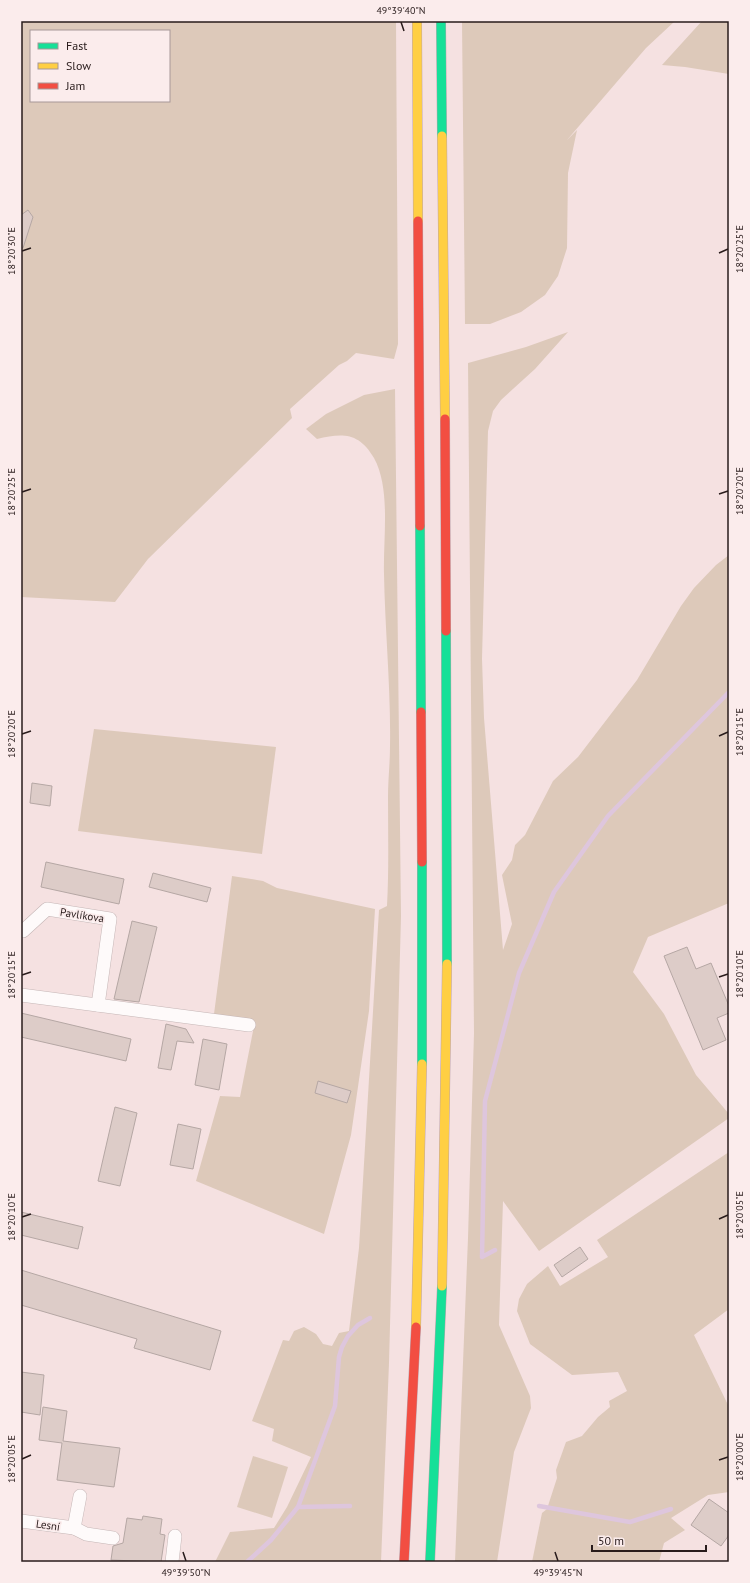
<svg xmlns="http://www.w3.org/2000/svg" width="750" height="1583" font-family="'PT Sans',sans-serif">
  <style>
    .green { fill: #ddc9ba; fill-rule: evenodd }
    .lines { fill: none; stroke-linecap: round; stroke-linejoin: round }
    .stream { stroke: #dec6dd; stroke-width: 4.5 }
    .building { fill: #ddccc8; stroke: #b5a7a4 }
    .street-casing { stroke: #c5b6b6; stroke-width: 14 }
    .fast-casing { stroke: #bda3ac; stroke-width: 10 }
    .slow-casing { stroke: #bda3ac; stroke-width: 10 }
    .jam-casing { stroke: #bda3ac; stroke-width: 10 }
    .street { stroke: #fefafa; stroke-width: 13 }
    .fast { stroke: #16e098; stroke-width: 9 }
    .slow { stroke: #ffcf43; stroke-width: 9 }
    .jam { stroke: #f24e42; stroke-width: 9 }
    .ticks { fill: none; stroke: #281b1b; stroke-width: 1.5 }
    .labels { text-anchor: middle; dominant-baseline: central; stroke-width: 3.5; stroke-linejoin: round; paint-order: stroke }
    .street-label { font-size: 11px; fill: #281b1b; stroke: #fbecec }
    .neatline { fill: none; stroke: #281b1b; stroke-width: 1.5 }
    .ticks-label { font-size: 10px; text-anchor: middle; fill: #281b1b }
  </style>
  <rect width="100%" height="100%" fill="#f5e1e1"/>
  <g class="green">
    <path d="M21,21H396L398,344L394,359L356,353L347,361L339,365L290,409L292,418L148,559L115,602L21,597ZM31,31H169V101H31Z"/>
    <path d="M462,21H675L646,48L567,140L577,130L568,173L567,248L558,276L545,295L521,312L490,324H465Z"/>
    <path d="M702,21H729V74L685,67L662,65Z"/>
    <path d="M568,332L535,369L501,400L493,411L488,431L482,659L484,718L503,950L512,924L502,875L512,860L515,845L525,835L553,781L578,757L637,680L681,606L694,588L716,565L729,555V903L648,937L633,972L664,1014L696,1075L729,1114V1118L539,1251L503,1201L499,1325L530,1396L531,1408L514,1452L497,1562H455L468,1238L474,1033L468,363L526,347Z"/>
    <path d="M395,389L401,916L389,1363L381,1562H215L230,1532L274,1528L287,1507L311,1457L272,1441L274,1429L252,1421L283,1340L289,1341L294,1331L304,1327L316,1334L323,1344L332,1346L339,1333L349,1331L359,1248L379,910L387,906C389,870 388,834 388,797C388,780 390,763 390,746C391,689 385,631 384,574C383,538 391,489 374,458C359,432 342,433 317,439L306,429L326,414L364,395Z"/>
    <path d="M94,729L276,747L262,854L78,831Z"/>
    <path d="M232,876L263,881L277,888L375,909L369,1011L351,1135L324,1234L196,1181L220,1096L240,1097L255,1021L214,1014Z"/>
    <path d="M729,1152V1309L694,1335L729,1407V1492L708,1495L671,1518L685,1530L664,1543L659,1562H532L542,1513L547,1509L557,1478L556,1470L566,1442L582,1436L598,1417L610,1407L609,1401L627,1391L618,1372L572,1375L530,1344L517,1311L519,1299L527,1284L548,1266L560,1286L608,1257L597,1240Z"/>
    <path d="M253,1456L288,1467L272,1518L237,1507Z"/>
  </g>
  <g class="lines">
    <g class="stream">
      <path d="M495,1250L482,1257L485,1101L519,973L554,892L608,816L729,692"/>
      <path d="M539,1506L630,1522L671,1509"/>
      <path d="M298,1507L335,1406L339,1357L342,1347L348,1336L358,1325L370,1318"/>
      <path d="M247,1562L271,1540L298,1507L350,1506"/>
    </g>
  </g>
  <g class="building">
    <path d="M28,210L33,217L23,248L21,247V215Z"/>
    <path d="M32,783L52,786L50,806L30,803Z"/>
    <path d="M46,862L124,879L119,904L41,887Z"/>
    <path d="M153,873L211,888L207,902L149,887Z"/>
    <path d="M132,921L157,927L139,1002L114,999Z"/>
    <path d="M687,947L696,969L711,963L729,1006V1013L717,1018L726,1040L703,1050L664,956Z"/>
    <path d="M21,1013L131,1039L126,1061L21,1037Z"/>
    <path d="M166,1024L186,1029L194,1043L177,1041L171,1070L158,1068Z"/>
    <path d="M203,1039L227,1044L219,1090L195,1085Z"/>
    <path d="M318,1081L351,1091L347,1103L315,1093Z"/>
    <path d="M115,1107L137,1113L120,1186L98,1181Z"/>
    <path d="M178,1124L201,1129L193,1169L170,1165Z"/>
    <path d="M21,1212L83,1227L78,1249L21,1235Z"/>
    <path d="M580,1247L588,1259L562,1277L554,1265Z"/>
    <path d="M21,1270L221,1331L210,1370L134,1348L137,1339L21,1305Z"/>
    <path d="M21,1372L44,1375L40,1415L21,1412Z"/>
    <path d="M43,1407L67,1411L63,1441L120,1448L114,1487L57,1480L62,1443L39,1440Z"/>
    <path d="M709,1499L729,1513V1535L721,1546L691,1525Z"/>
    <path d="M143,1516L162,1519L160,1534L165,1535L161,1562L111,1560L113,1546L123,1543L127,1518L142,1520Z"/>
  </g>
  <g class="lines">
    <defs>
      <g id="street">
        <path d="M23,931L47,909L110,919L98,1005"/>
        <path d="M21,995L249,1025"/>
        <path d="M21,1521L74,1528L86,1534L113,1538"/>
        <path d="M74,1528L80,1496"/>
        <path d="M172,1562L175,1536"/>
      </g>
      <g id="fast">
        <path d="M441,21L442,136"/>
        <path d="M420,526L421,712"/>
        <path d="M446,631L447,964"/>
        <path d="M422,1064V862"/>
        <path d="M430,1562L442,1286"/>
      </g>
      <g id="slow">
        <path d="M417,21L418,221"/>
        <path d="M442,136L445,419"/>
        <path d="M442,1286L447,964"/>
        <path d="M416,1327L422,1064"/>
      </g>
      <g id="jam">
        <path d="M418,221L420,526"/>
        <path d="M445,419L446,631"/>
        <path d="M421,712L422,862"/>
        <path d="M404,1562L416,1327"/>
      </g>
    </defs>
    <use href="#street" class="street-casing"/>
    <use href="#fast" class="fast-casing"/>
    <use href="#slow" class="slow-casing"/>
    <use href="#jam" class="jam-casing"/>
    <use href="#street" class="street"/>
    <use href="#fast" class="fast"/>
    <use href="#slow" class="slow"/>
    <use href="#jam" class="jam"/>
  </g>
  <path class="ticks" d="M401,22L404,31M22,251L31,248M719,253L728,249M22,492L31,489M719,494L728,491M22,734L31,731M719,736L728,732M22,975L31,972M719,977L728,974M22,1217L31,1214M719,1219L728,1215M22,1459L31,1455M719,1460L728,1457M183,1552L186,1561M555,1552L558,1561"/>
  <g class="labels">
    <g class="street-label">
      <text transform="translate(82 915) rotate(9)">Pavlíkova</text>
      <text transform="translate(48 1525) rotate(8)">Lesní</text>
    </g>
  </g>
  <rect width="750" height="1583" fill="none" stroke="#fbecec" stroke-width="44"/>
  <rect x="30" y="30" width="140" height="72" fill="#fbecec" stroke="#a79898"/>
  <rect x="38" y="43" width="20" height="6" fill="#16e098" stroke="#a79898"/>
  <text x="66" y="50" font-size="12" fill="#281b1b">Fast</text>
  <rect x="38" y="63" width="20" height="6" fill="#ffcf43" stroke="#a79898"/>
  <text x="66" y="70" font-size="12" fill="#281b1b">Slow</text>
  <rect x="38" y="83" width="20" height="6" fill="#f24e42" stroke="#a79898"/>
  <text x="66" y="90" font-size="12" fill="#281b1b">Jam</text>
  <path d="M592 1545v6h114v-6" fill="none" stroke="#281b1b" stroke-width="2"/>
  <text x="598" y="1545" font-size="12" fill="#281b1b" stroke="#fbecec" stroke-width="3" paint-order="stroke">50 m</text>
  <rect x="22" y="22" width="706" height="1539" class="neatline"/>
  <g class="ticks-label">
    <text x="401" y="14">49°39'40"N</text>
    <text transform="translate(739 249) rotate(-90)" y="4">18°20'25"E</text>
    <text transform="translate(11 251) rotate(-90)" y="4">18°20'30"E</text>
    <text transform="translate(739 491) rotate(-90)" y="4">18°20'20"E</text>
    <text transform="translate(11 492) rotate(-90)" y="4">18°20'25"E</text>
    <text transform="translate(739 732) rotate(-90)" y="4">18°20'15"E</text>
    <text transform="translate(11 734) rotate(-90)" y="4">18°20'20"E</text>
    <text transform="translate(739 974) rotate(-90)" y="4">18°20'10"E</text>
    <text transform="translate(11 975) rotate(-90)" y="4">18°20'15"E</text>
    <text transform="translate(739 1215) rotate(-90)" y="4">18°20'05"E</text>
    <text transform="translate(11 1217) rotate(-90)" y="4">18°20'10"E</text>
    <text transform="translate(739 1457) rotate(-90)" y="4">18°20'00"E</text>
    <text transform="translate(11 1459) rotate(-90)" y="4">18°20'05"E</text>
    <text x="186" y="1576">49°39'50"N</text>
    <text x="558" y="1576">49°39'45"N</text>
  </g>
</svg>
